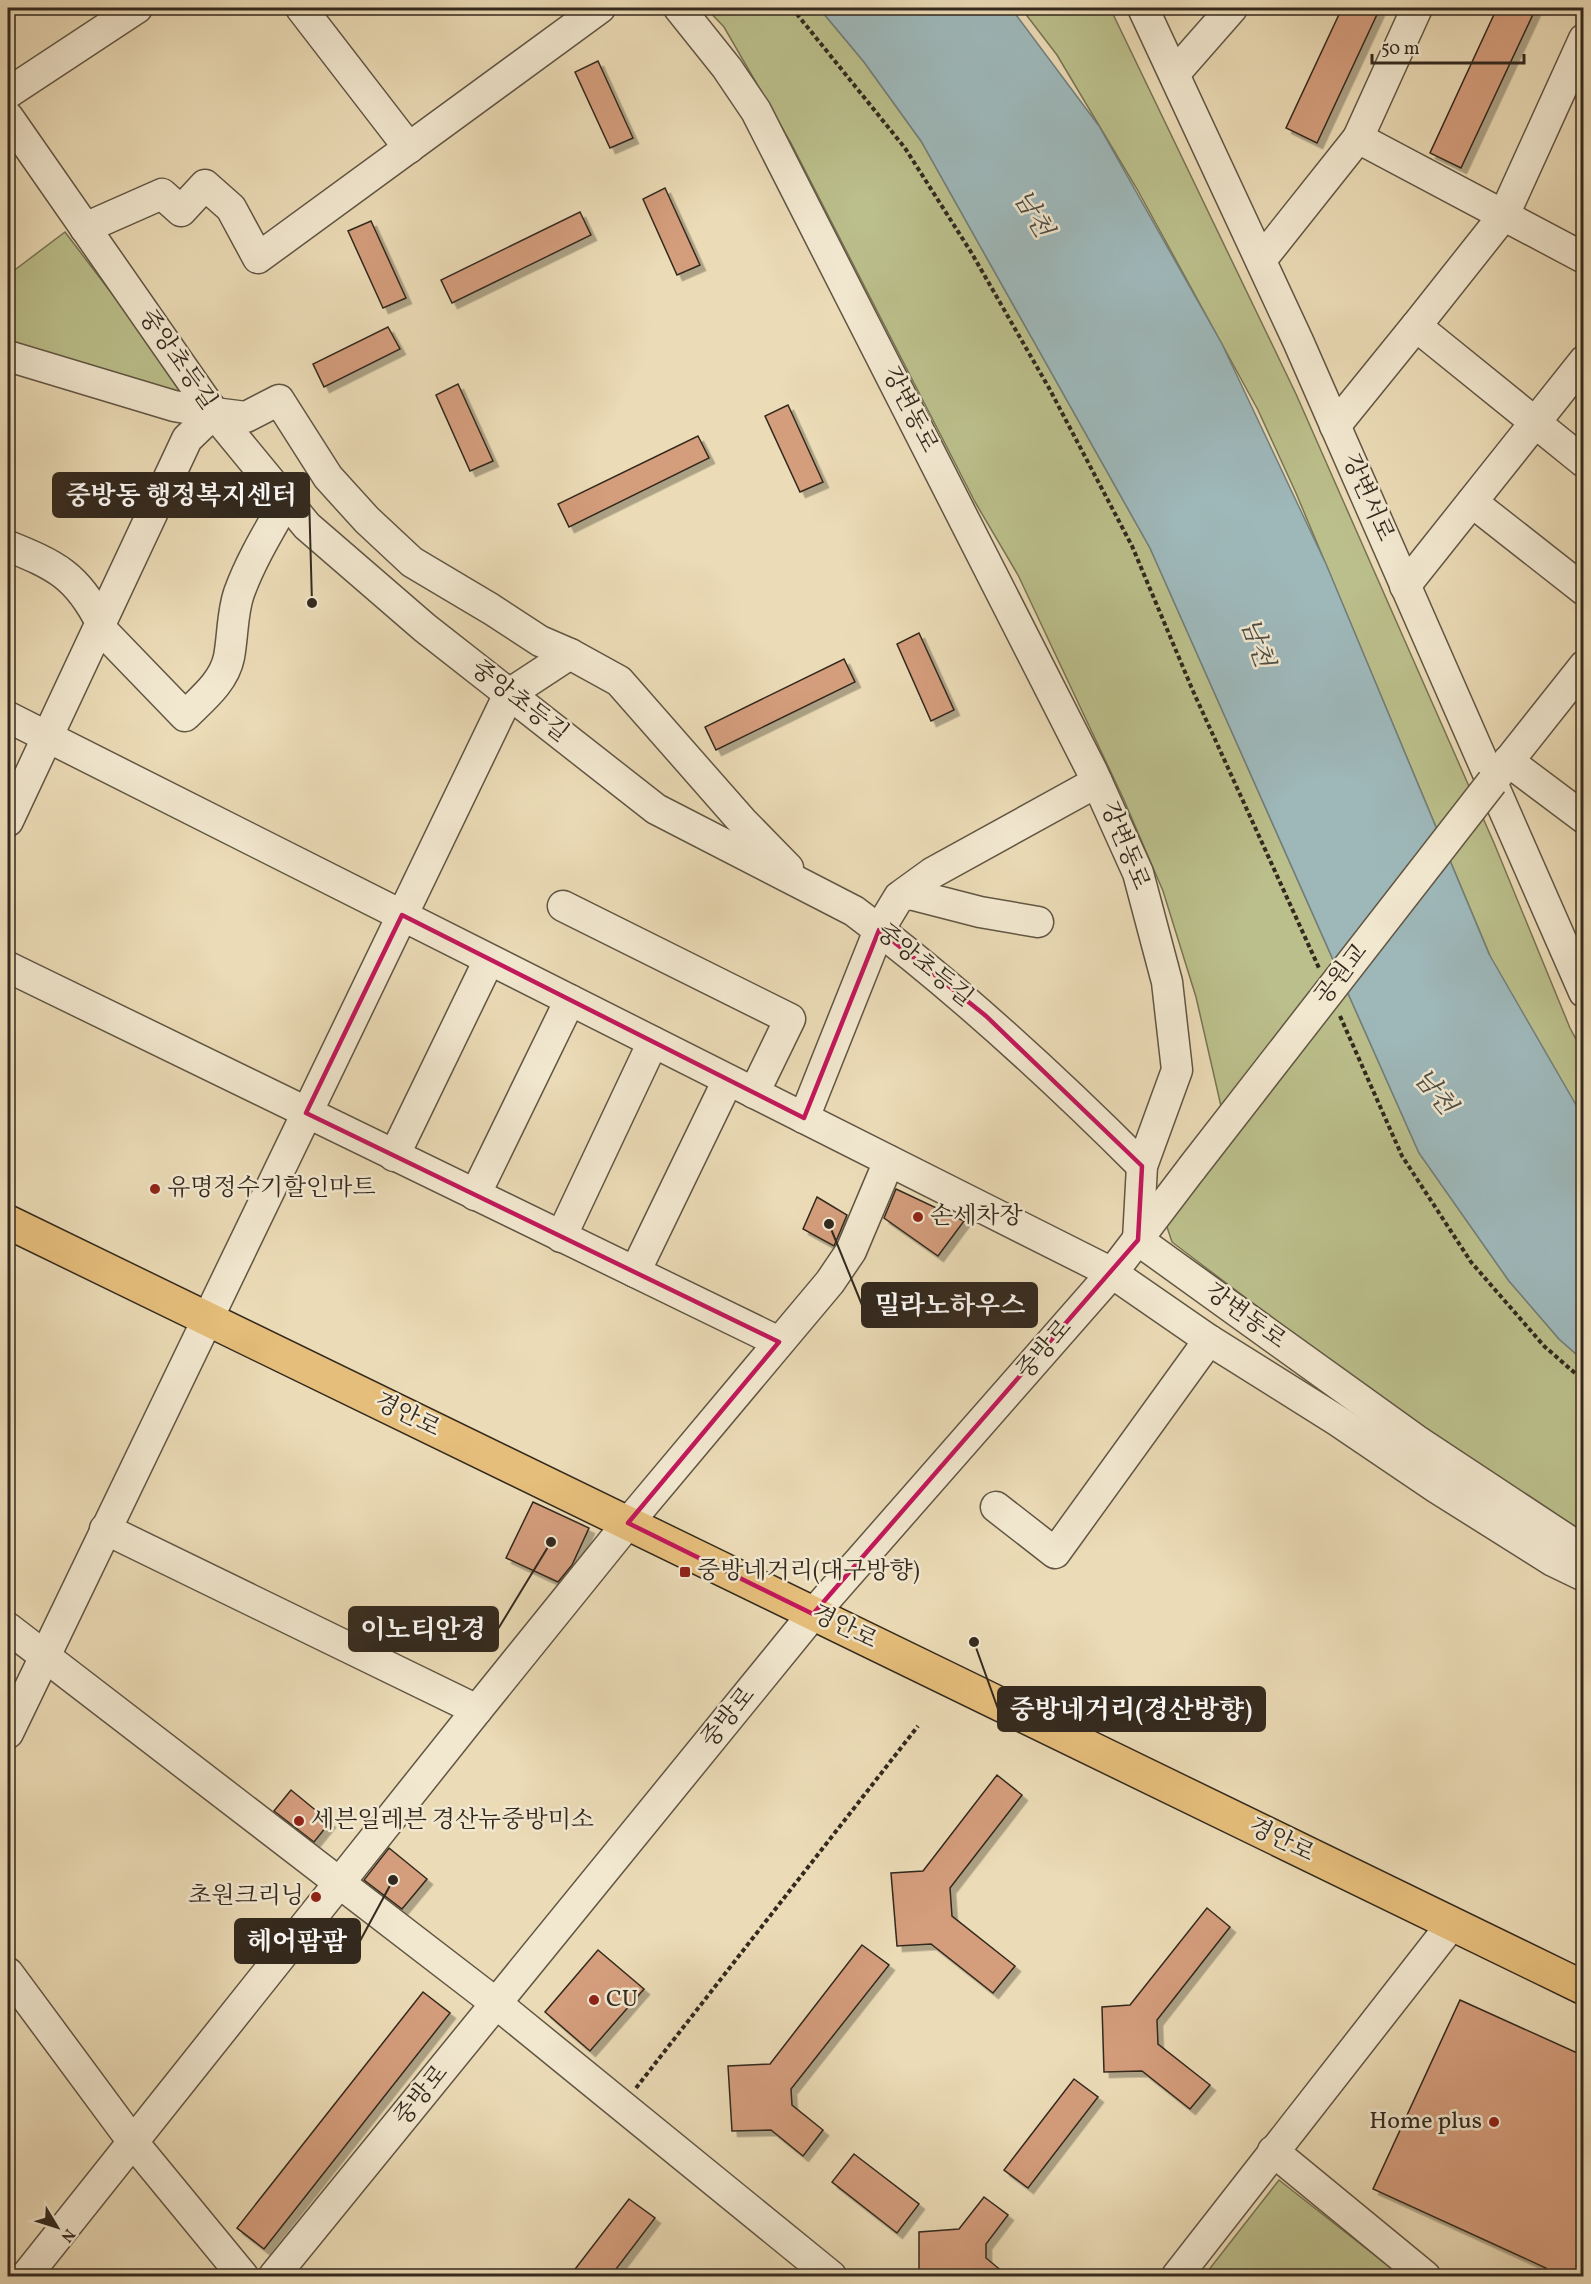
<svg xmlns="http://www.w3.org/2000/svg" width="1591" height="2284" font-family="Vollkorn,'Noto Serif KR',serif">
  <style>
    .green { fill: #bbbf8b; stroke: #777454; stroke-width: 1.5 }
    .water { fill: #9eb8ba; stroke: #737f7c; stroke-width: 1.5 }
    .building { fill: #d49d7c; stroke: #33291e; stroke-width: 1.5; filter: url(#shadow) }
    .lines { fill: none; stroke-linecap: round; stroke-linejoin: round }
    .minor-casing { stroke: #615644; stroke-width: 33 }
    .major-casing { stroke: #33291e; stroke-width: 36 }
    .path { stroke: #33291e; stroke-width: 4; stroke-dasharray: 4.5 3; stroke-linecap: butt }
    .minor { stroke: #f2e8d0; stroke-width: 30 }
    .major { stroke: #e6be7b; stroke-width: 33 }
    .minor-bridge-casing { stroke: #615644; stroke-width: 33; stroke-linecap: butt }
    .minor-bridge { stroke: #f2e8d0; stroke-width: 30 }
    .marked { fill: none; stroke: #c2185b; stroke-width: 4.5; stroke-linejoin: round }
    .poi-dot { fill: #8f2418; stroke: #f2e8d0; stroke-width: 2 }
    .labels { text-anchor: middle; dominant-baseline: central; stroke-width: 5; stroke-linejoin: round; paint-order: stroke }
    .street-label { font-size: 24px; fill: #33291e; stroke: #f2e8d0 }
    .poi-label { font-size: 24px; fill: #33291e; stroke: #f2e8d0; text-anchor: start }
    .water-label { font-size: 26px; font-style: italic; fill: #4e4d45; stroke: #f2e8d0 }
    .leader { fill: none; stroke: #33291e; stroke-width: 2 }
    .callout-dot { fill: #33291e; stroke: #f2e8d0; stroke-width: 2 }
    .callout { fill: #33291e; stroke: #33291e; stroke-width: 2 }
    .callout-label { font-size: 26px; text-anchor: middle; font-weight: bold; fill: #fff }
  </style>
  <defs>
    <filter id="shadow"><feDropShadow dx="5.5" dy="5.5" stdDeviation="0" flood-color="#0004"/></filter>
  </defs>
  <rect width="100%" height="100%" fill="#ebdbb6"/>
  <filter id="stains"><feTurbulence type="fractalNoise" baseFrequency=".00333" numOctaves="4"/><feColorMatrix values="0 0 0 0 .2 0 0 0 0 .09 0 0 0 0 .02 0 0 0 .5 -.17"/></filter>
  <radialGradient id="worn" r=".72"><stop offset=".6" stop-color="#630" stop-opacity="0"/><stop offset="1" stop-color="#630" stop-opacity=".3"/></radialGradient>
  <g class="green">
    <path d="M706,8H819L864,62L921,141L1150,548L1419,1153L1509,1281L1559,1339L1583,1360V1531C1439,1445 1306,1344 1172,1242L1165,1221L1229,1141L1196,997L1163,891L1124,800L1018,575L975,502L791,143L724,27Z"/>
    <path d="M1021,8H1110L1296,394L1494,843L1570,1028L1583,1052V1118L1501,982L1296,493L1258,410L1137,189L1057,55Z"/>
    <path d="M65,232L189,395L8,346V275Z"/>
    <path d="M1279,2180L1401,2276H1204Z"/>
  </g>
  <path class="water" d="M819,8H1011L1099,126L1222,344L1326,564L1489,954L1583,1117V1360L1559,1339L1509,1281L1419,1153L1150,548L921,141L864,62Z"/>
  <g class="building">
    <path d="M1342,8H1380L1317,143L1286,128Z"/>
    <path d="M1497,8H1536L1461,168L1430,153Z"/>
    <path d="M598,61L633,138L610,148L575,72Z"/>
    <path d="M665,188L700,265L677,275L643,199Z"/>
    <path d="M580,212L591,235L452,303L441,280Z"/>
    <path d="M371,221L406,298L383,308L348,231Z"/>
    <path d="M388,327L400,349L324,387L313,364Z"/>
    <path d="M458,384L493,461L470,471L436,395Z"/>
    <path d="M788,405L823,482L800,492L765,416Z"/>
    <path d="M698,436L709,458L569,527L558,504Z"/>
    <path d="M919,633L954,710L931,721L897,644Z"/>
    <path d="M844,659L855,682L716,750L705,727Z"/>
    <path d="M896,1189L964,1221L938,1256L884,1218Z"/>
    <path d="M817,1197L847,1215L834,1246L803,1229Z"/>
    <path d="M533,1502L589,1528L572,1565L558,1582L506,1558Z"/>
    <path d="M997,1775L1022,1795L950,1888L952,1916L1015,1966L993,1993L931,1944L897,1946L891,1873L923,1871Z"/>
    <path d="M291,1790L330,1822L314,1842L274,1811Z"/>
    <path d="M389,1848L427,1879L402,1909L364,1880Z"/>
    <path d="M1207,1908L1230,1927L1157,2020L1158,2044L1210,2085L1190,2109L1142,2071L1104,2072L1102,2007L1130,2005Z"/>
    <path d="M862,1945L889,1965L791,2089L792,2105L823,2130L803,2156L771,2130L732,2131L728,2066L770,2064Z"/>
    <path d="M598,1950L644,1989L590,2051L545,2012Z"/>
    <path d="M423,1992L450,2013L264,2249L237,2228Z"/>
    <path d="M1460,2000L1584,2056V2277H1542L1546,2268L1373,2189Z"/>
    <path d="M1074,2079L1098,2097L1028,2188L1004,2170Z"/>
    <path d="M854,2154L919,2204L897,2233L832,2182Z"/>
    <path d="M984,2197L1008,2215L986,2244V2258L1009,2277H919V2232L959,2229Z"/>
    <path d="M629,2199L655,2218L610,2277H569Z"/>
  </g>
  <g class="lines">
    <defs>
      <g id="minor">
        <path d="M301,8L409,148"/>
        <path d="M679,8L727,68L756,111L1092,771L1138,873L1167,982L1177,1070L1142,1166L1138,1240L1416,1440L1584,1551"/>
        <path d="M1143,8L1298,341L1584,992"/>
        <path d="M1417,8L1358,138L1584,258"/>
        <path d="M1175,73L1232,8"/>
        <path d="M8,93L137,8"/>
        <path d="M8,117L214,413L307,526L425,628L656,809L854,911C958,989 1051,1075 1142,1166"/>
        <path d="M85,228L162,194L181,211L205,185L231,208L258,258L600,8"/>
        <path d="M1261,260L1358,138"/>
        <path d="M1416,326L1504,215L1584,39"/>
        <path d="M8,356L174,406L214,413L246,417L279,400L328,477L367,520L412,562L491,609L540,641L570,654L619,681L742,821L788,868"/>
        <path d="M1335,426L1416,326L1584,462"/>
        <path d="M1472,502L1584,590"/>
        <path d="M8,546C55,565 77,575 101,623"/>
        <path d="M1405,586L1584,361"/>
        <path d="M99,627L185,716C202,699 224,682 229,657C233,636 232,613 239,593C251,560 269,531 286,501"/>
        <path d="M8,717L1112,1273L1209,1340L1338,1421L1437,1488L1553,1561L1584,1576"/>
        <path d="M1508,761L1584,818"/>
        <path d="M1492,782L1584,666"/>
        <path d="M8,821L187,439L214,413"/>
        <path d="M903,894L932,873L1097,782"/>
        <path d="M563,906L790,1019L754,1093"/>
        <path d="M8,967L779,1342"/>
        <path d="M804,1118L879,930L899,897L910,894L980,912L1038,922"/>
        <path d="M394,1156L489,960"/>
        <path d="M475,1195L570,1000"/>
        <path d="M561,1237L653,1042"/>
        <path d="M635,1272L728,1080"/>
        <path d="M996,1507L1055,1553L1209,1340"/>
        <path d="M105,1529L477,1710"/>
        <path d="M8,1628L497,2004L831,2276"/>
        <path d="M8,1733L509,694L570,654"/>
        <path d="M8,1973L136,2146L243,2276"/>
        <path d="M1273,2151L1425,2276"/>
        <path d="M26,2276L477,1710L628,1523L830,1282L851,1251L889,1161"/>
        <path d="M274,2276L813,1614L1112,1273L1192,1168"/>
        <path d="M1177,2276L1452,1924"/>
      </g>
      <path id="major" d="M8,1222L1584,1988"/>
    </defs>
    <use href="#minor" class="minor-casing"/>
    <use href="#major" class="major-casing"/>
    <g class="path">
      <path d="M792,8L905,148L971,252L1049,388L1132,546L1193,691L1319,968"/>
      <path d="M1340,1016L1402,1156L1471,1262L1544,1346L1584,1381"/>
      <path d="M636,2088L918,1726"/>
    </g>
    <use href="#minor" class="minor"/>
    <use href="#major" class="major"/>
    <defs>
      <path id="minor-bridge" d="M1192,1168L1492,782"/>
    </defs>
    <use href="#minor-bridge" class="minor-bridge-casing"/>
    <use href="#minor-bridge" class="minor-bridge"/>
  </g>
  <path class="marked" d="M402,915L804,1118L879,930L986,1016L1142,1166L1138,1240L813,1614L628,1523L779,1342L306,1113Z"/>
  <g class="poi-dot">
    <circle cx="155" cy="1189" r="6"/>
    <circle cx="918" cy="1217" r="6"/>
    <rect x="679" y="1566" width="12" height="12" rx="3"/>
    <circle cx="299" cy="1821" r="6"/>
    <circle cx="316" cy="1897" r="6"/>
    <circle cx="594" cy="2000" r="6"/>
    <circle cx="1494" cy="2122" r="6"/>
  </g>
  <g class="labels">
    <g class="street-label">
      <text transform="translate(177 360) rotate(55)">중앙초등길</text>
      <text transform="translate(909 410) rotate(63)">강변동로</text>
      <text transform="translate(1367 498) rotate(66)">강변서로</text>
      <text transform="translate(519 702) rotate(38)">중앙초등길</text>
      <text transform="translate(1124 846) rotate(68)">강변동로</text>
      <text transform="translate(924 966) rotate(39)">중앙초등길</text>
      <text transform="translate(1342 975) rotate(-52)">공원교</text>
      <text transform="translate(1245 1317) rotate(36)">강변동로</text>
      <text transform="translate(1045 1350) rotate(-49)">중방로</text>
      <text transform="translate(407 1416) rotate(26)">경안로</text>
      <text transform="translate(844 1628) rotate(26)">경안로</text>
      <text transform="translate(729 1718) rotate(-51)">중방로</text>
      <text transform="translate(1281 1841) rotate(26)">경안로</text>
      <text transform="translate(422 2096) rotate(-51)">중방로</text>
    </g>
    <g class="poi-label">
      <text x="167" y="1189">유명정수기할인마트</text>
      <text x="930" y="1217">손세차장</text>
      <text x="697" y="1572">중방네거리(대구방향)</text>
      <text x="311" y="1821">세븐일레븐 경산뉴중방미소</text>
      <text x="304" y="1897" text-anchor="end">초원크리닝</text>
      <text x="606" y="2000">CU</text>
      <text x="1482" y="2122" text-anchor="end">Home plus</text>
    </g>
    <g class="water-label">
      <text transform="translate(1032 214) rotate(59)">남천</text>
      <text transform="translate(1256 643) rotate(71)">남천</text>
      <text transform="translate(1434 1092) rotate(51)">남천</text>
    </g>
  </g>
  <path class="leader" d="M312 603L309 495M829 1224L862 1305M551 1542L498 1629M974 1642L998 1709M393 1880L360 1941"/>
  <g class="callout-dot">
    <circle cx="312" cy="603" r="6"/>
    <circle cx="829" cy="1224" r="6"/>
    <circle cx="551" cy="1542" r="6"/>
    <circle cx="974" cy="1642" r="6"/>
    <circle cx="393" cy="1880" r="6"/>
  </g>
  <g class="callout">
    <rect x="53" y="473" width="256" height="44" rx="6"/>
    <rect x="862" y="1283" width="175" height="44" rx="6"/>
    <rect x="349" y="1607" width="149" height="44" rx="6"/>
    <rect x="998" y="1687" width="267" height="44" rx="6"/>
    <rect x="235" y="1919" width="125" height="44" rx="6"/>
  </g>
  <g class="callout-label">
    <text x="181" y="504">중방동 행정복지센터</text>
    <text x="950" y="1314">밀라노하우스</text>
    <text x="423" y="1638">이노티안경</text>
    <text x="1131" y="1718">중방네거리(경산방향)</text>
    <text x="297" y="1950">헤어팜팜</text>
  </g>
  <rect width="1591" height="2284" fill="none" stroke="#ebdbb6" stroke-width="30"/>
  <rect x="9" y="9" width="1573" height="2266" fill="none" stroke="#33291e" stroke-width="3"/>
  <rect x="15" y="15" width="1561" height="2254" fill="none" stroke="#33291e" stroke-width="1.5"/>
  <g transform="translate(57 2227) rotate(128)" stroke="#f2e8d0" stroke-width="4.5" paint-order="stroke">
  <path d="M0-4.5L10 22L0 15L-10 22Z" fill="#33291e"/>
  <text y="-9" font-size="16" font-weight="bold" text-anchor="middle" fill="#33291e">N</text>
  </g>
  <path d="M1372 54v9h152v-9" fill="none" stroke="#33291e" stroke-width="3"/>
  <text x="1381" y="54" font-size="18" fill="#33291e" stroke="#f2e8d0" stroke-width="4.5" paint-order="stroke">50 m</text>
  <rect width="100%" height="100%" filter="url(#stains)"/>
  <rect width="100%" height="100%" fill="url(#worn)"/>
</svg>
